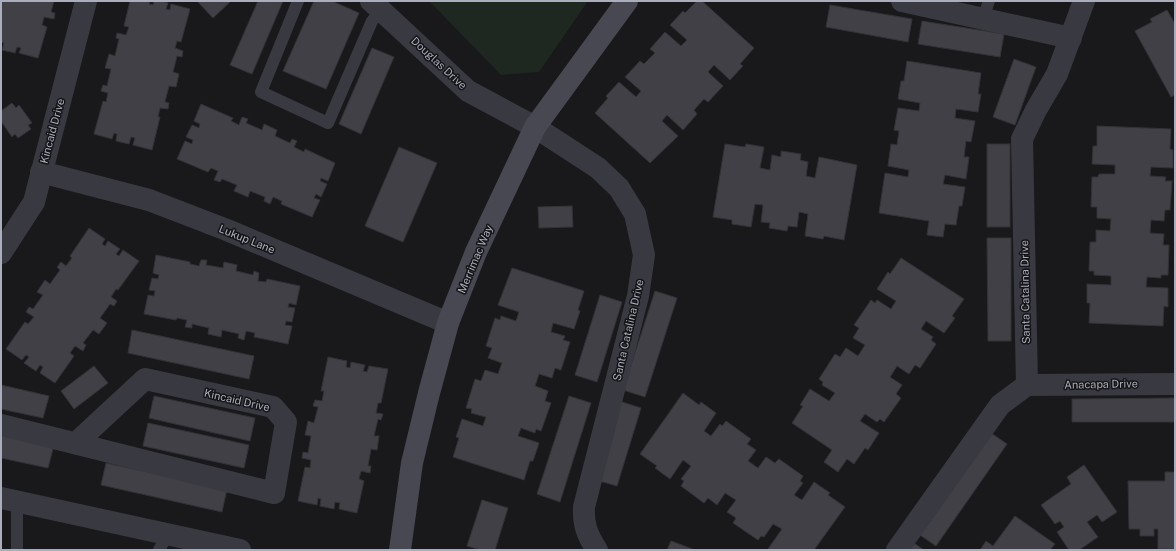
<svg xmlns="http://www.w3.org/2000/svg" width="1176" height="551" font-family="'Public Sans',sans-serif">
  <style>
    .green { fill: #1e2720 }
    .building { fill: #404046; stroke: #333237 }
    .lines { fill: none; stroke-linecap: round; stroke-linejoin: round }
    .lane { stroke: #393a41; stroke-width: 12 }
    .street { stroke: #393a41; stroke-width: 22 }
    .secondary { stroke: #474851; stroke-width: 22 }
    .labels { text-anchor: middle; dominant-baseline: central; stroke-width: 3; stroke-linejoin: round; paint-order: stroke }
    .street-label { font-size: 11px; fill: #aaaebc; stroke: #141316 }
  </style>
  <rect width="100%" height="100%" fill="#19181b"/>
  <path class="green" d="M429,1H588L539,72L501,75Z"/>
  <g class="building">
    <path d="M1,1H54L51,12L55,13L54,19L44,17L42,25L47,27L38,58L19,53L21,48L17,47L15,53L2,50L4,43L1,42Z"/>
    <path d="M130,1H150L149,4L153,5L154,1H162L168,3L166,9L170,10L171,4L190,9L181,42L177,41L175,48L183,51L182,57L177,56L173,72L179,74L176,87L169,86L165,102L169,103L168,109L160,108L158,117H160L152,150L133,145L135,138L131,137L129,144L116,141L117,134L114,133L112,139L94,134L103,101L106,102L108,93L101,91L103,85L107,86L111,69L105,68L109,54L115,56L119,39L116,38L117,33L126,35L129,27L124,26Z"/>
    <path d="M197,1H231L213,18Z"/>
    <path d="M258,1H283L252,74L230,65Z"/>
    <path d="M314,1H332L359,13L326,89L283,71Z"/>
    <path d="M697,1H702L754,48L740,64L743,66L730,80L714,65L708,72L723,86L708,102L704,99L694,110L697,114L683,130L667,115L662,121L678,136L650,163L595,113L608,98L606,96L619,82L636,97L641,91L625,77L640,61L644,64L655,53L650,49L665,32L681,46L687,40L670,25L683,11L685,13Z"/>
    <path d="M830,5L912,19L908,42L826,27Z"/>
    <path d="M1167,10L1175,24V95L1171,97L1135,31L1152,22L1150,19Z"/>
    <path d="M922,21L1004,34L1000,57L918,44Z"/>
    <path d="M372,48L394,57L361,134L339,124Z"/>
    <path d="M1014,59L1036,67L1015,125L993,117Z"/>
    <path d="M907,61L981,73L978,94H981L978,112L956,109L955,118L975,121L971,142L966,141L964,157H969L966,179L945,175L943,184L965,187L962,206H959L956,225L945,224L943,237L927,235L929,221L879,213L885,173L908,177L909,170L888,166L891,144L897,145L899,131L894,130L898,108L919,111L920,103L898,99L901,81H904Z"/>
    <path d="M12,103L16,108L19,105L32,123L28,125L31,129L18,138L15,134L12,137L1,121V111Z"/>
    <path d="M201,104L233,118L231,121L239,125L242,117L248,119L246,123L262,130L264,124L277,130L275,136L290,143L292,139L297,141L294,147L304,152L305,149L335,163L328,181L321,178L320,181L327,184L321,197L316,194L314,198L320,200L312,217L281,204L282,201L273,197L270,204L264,201L265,197L250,191L248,197L234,191L237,185L222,179L220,182L214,180L218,171L211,168L208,172L177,159L185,141L192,144L193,140L186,137L192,125L199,128L200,124L194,121Z"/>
    <path d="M1097,126L1171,129L1170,149L1173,150V168L1151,167L1150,176L1166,177L1165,181H1172L1170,210H1165L1164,221L1151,220L1150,233L1164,234L1163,245H1169L1168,275H1161V278L1147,277L1146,287L1168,288V307L1164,306L1163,326L1089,323L1090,303H1087V284L1111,285V276L1094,275V271H1089L1090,242H1096V230L1110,231L1111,219L1097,218V207H1091L1092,177H1098L1099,174H1115V165L1092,164L1093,146H1097Z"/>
    <path d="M725,144L745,147L746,144L764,147L760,168L770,170L772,155L781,157V151L801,154L800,160L808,162L806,176L815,178L819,157L857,165L844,240L824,236L823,239L805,236L808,214L799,212L797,227L788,226L787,231L769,228L770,223L761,222L763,205L755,204L751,227L732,224V220L713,217Z"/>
    <rect x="987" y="144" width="23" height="83"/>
    <path d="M399,147L437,163L403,242L365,226Z"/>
    <path d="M572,206L573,227L539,228L538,207Z"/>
    <path d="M89,228L105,239L102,244L105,246L108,241L120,249L116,254L119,256L123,250L139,261L118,290L116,289L111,297L117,301L114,306L110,304L100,318L107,323L99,334L93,330L83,343L86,345L83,351L75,346L70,353L74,356L55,383L40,373L43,367L40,365L36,371L24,363L29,357L26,355L22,360L6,349L25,322L28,324L34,317L26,312L29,307L33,309L43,295L37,292L45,280L50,284L60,270L57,267L61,262L66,266L72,258L70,256Z"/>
    <path d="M987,238H1011V341H988Z"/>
    <path d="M156,255L190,262V264L199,266L201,260H207L206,265L223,268L224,262L237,265L236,271L253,275L254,271L259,273L258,281L266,282L267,279L300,286L296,305L289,303L288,307L295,308L292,322L286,321L285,325L292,326L288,344L254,337L255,333L246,331L244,340L238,338L239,334L222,330L221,337L208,334L209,328L192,324V328L185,327L187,320L177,318L176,320L144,314L148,295L154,296L155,291L149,290L152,278L158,279L159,275L153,273Z"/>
    <path d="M901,258L964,299L952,316L955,318L944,333L926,321L921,329L933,337L931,340L936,344L920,368L915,365L909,374L897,366L890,377L902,385L896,394L901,398L884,422L880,419L877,422L865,414L860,421L879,433L868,450L865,448L854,464L847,459L838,472L824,462L832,450L792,423L803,406L800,405L810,389L829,401L835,393L822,385L823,382L819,379L835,354L840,357L846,348L858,356L865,345L853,338L859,328L854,325L871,300L875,303L877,300L891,309L896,301L877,289L888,272L890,274Z"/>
    <path d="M512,268L584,291L578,310L580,311L574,329L553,323L551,332L565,336L563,340L570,342L561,370L555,368L552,378L539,374L535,386L548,391L545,401L551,403L541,431L536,429L535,433L521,428L518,436L539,443L533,461H530L524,480L453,457L459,438L456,437L462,419L483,426L486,417L471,413L472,409L466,408L475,379L481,381L485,370L498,374L502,363L488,358L492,348L486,346L495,318L500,320L501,316L516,321L519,312L498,305Z"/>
    <path d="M655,291L677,298L645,397L623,390Z"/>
    <path d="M600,295L622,302L597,382L575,375Z"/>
    <path d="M132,330L254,356L249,379L128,353Z"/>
    <path d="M328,357L347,361L346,367L350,368L351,362L365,365L363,371L367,372L369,366L388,369L381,403H378L376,413L383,414L381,420L378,419L374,436H379L377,450L371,449L368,466H371L370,473L361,471L359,479L364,481L357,513L339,509L340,503L335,502L334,509L320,506L321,499L318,498L317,505L298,501L305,467L310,468L311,460L302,458L303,452L308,453L311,436L305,435L308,421L314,423L318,407L313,406L315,400L322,401L324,391H321Z"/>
    <path d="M94,366L108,383L74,409L61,391Z"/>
    <path d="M1,385L49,396L43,418L1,409Z"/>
    <path d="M683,393L699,405L701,402L716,413L704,431L711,436L720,424L722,426L726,421L751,439L747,444L756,450L748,461L758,468L766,457L775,463L779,459L803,476L800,481L803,483L794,495L802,500L814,482L830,493L828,495L845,507L814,550H770L768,549L782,529L773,524L764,537L761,536L758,540L733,523L736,518L727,512L736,500L725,493L717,505L708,498L704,503L681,486L684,481L681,479L691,466L683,460L670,479L655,468L657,466L640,454Z"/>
    <path d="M154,396L255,418L250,441L149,418Z"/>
    <path d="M569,396L591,403L560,502L537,494Z"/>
    <path d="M1175,398V422H1072V399Z"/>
    <path d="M619,401L641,408L617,486L596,480Z"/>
    <path d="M148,423L249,445L244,468L143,446Z"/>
    <path d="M988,431L1007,444L936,546L917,533Z"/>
    <path d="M1,433L54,445L48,468L1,458Z"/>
    <path d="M106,463L227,489L222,512L101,485Z"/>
    <path d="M1084,465L1117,512L1102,522L1097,515L1087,522L1098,537L1079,550H1069L1057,532L1064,527L1060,521L1055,524L1041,505L1071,484L1067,477Z"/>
    <path d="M1165,472H1175V549H1158V529H1154V536H1140V529H1129L1128,481H1165Z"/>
    <path d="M482,500L508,508L495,550H481L467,546Z"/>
    <path d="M1015,516L1055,544L1050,550H980L986,541L993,546Z"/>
    <path d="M671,541L695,550H667Z"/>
    <path d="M911,541L924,550H904Z"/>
  </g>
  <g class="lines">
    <g class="lane">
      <path d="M298,1L261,92L328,123L372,21L382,9"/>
      <path d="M983,18L989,1"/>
      <path d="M17,502V550"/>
      <path d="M159,550L168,534"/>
    </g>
    <g class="street">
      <path d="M371,1L468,91L535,127L598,168L619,188L635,214L644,255L638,296L584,507C583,524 587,535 597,550"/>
      <path d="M902,1L1071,38"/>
      <path d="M41,172L149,200L227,230L448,323"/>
      <path d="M1,253L34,202L86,1"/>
      <path d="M1027,385L1175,384"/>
      <path d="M1,425L274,493L286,422L273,407L145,379L77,442"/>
      <path d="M1,498L240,550"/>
      <path d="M897,550L1000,405L1027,385L1022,139L1036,110L1057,74L1084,1"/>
    </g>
    <path class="secondary" d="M400,550L412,463L429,393L448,323L476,252L535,127L627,1"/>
  </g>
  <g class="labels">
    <g class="street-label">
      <text transform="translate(439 63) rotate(43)">Douglas Drive</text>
      <text transform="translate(52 131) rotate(-75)">Kincaid Drive</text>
      <text transform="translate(247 239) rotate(22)">Lukup Lane</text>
      <text transform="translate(475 259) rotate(-67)">Merrimac Way</text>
      <text transform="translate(1025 292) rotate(-91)">Santa Catalina Drive</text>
      <text transform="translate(628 330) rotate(-77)">Santa Catalina Drive</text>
      <text transform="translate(1101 384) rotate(-1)">Anacapa Drive</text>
      <text transform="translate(237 400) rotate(13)">Kincaid Drive</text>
    </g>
  </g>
  <rect width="1176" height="551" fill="none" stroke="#aaaebc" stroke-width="4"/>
</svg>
